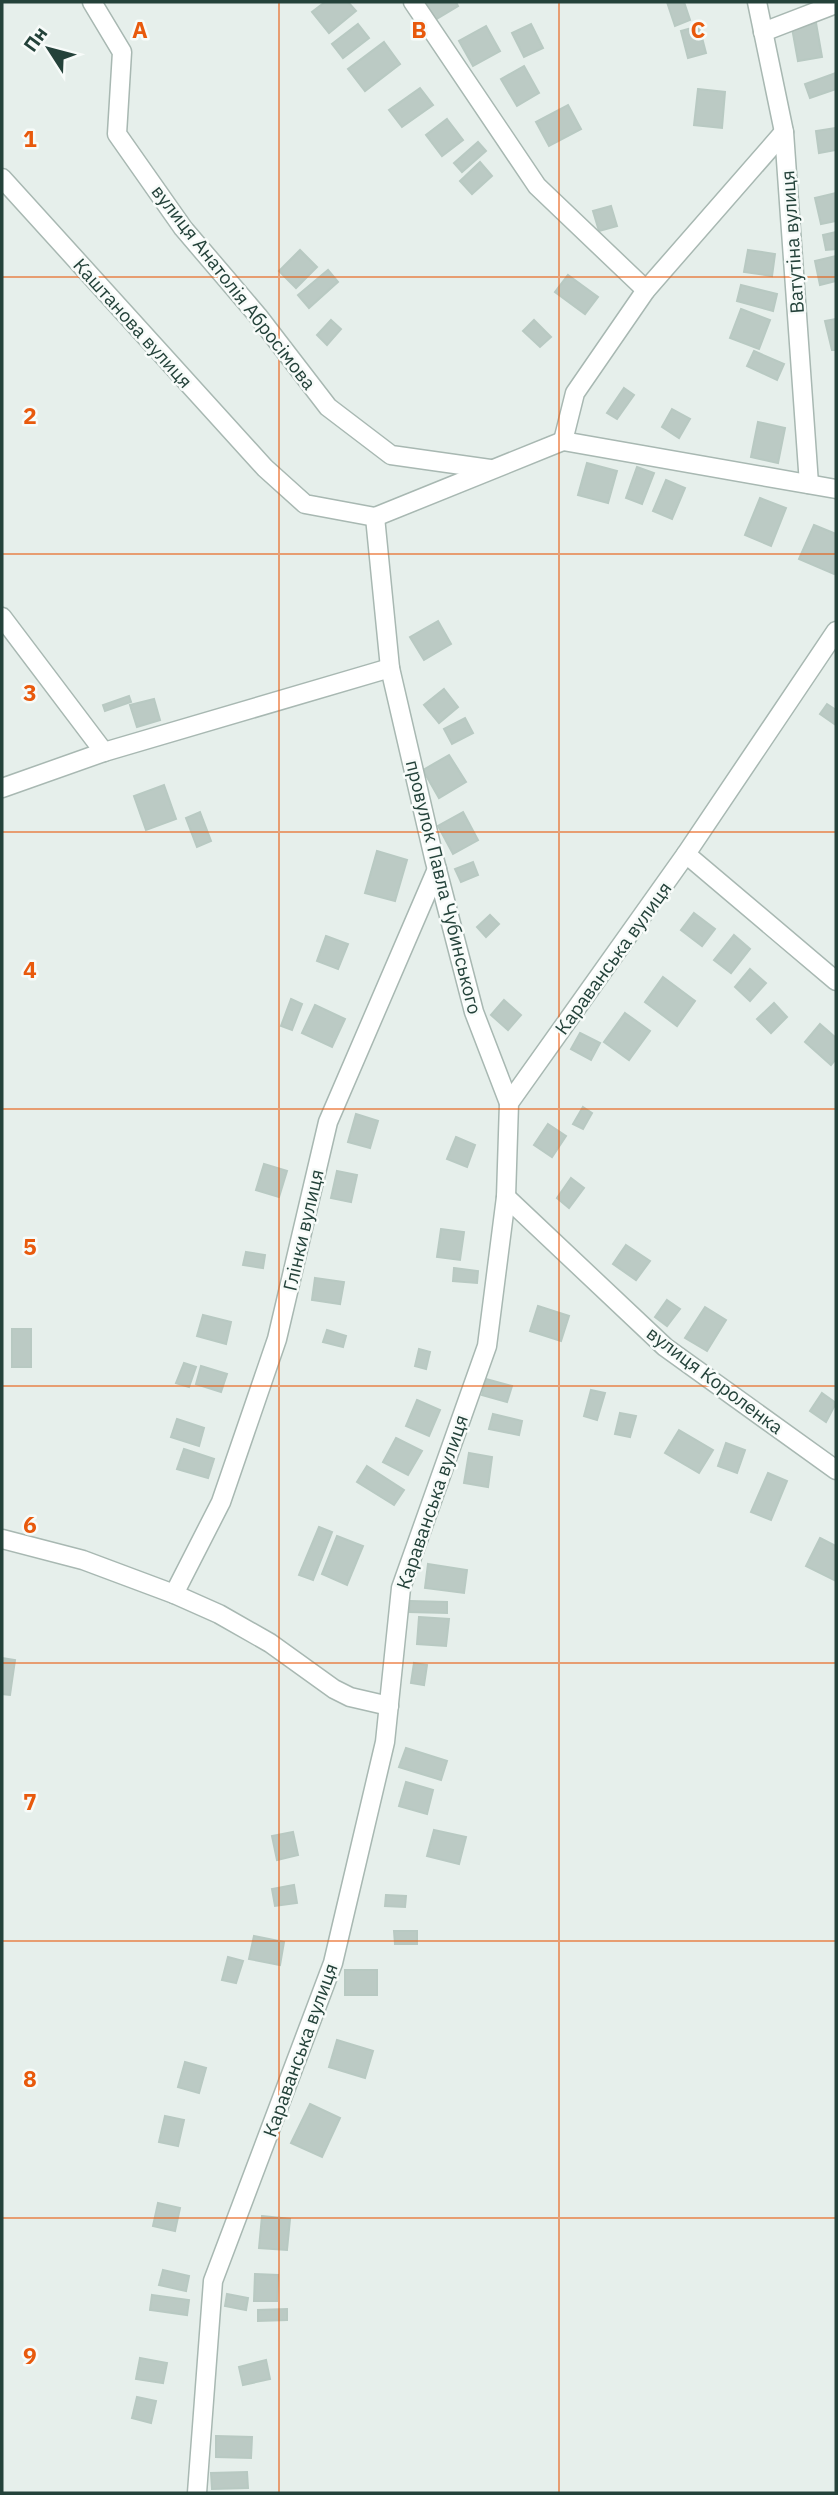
<svg xmlns="http://www.w3.org/2000/svg" width="838" height="2495" font-family="'IBM Plex Sans',sans-serif">
  <style>
    .building { fill: #bbcac4; stroke: #b8c9c2; stroke-width: 2 }
    .lines { fill: none; stroke-linecap: round; stroke-linejoin: round }
    .minor-casing { stroke: #a8b8b2; stroke-width: 21 }
    .minor { stroke: #fff; stroke-width: 18 }
    .grid { fill: none; stroke: #e8590c; stroke-width: 2; stroke-opacity: 0.55 }
    .labels { text-anchor: middle; dominant-baseline: central; stroke-width: 5; stroke-linejoin: round; paint-order: stroke }
    .street-label { font-size: 19px; fill: #24423a; stroke: #f7fbf9 }
    .grid-label { font-size: 23px; text-anchor: middle; font-weight: bold; fill: #e8590c; stroke: #f7fbf9; stroke-width: 5; stroke-linejoin: round; paint-order: stroke }
  </style>
  <rect width="100%" height="100%" fill="#e6efeb"/>
  <g class="building">
    <path d="M325,2H348L356,11L329,33L312,12Z"/>
    <path d="M422,2H456L458,6L433,21Z"/>
    <path d="M667,2H684L690,20L675,26Z"/>
    <path d="M816,23L822,57L798,61L792,28Z"/>
    <path d="M358,24L369,38L343,58L332,44Z"/>
    <path d="M531,24L543,48L524,57L512,33Z"/>
    <path d="M486,26L500,51L473,66L459,41Z"/>
    <path d="M699,26L706,53L688,58L681,31Z"/>
    <path d="M384,42L400,64L365,91L348,69Z"/>
    <path d="M524,66L539,93L517,106L501,79Z"/>
    <path d="M836,73V89L810,98L805,84Z"/>
    <path d="M420,88L433,105L402,127L389,110Z"/>
    <path d="M698,89L725,92L722,128L694,125Z"/>
    <path d="M568,105L581,129L549,146L536,122Z"/>
    <path d="M447,119L463,140L442,156L426,135Z"/>
    <path d="M836,128V150L819,153L816,131Z"/>
    <path d="M478,142L486,151L462,172L454,163Z"/>
    <path d="M480,162L492,176L472,194L460,181Z"/>
    <path d="M836,193V221L821,224L815,198Z"/>
    <path d="M611,206L617,226L599,231L593,211Z"/>
    <path d="M836,232V249L826,250L823,235Z"/>
    <path d="M300,250L317,267L296,288L279,271Z"/>
    <path d="M748,250L775,254L772,276L744,272Z"/>
    <path d="M836,256V281L820,285L815,261Z"/>
    <path d="M328,270L338,282L309,308L298,295Z"/>
    <path d="M568,275L598,297L585,314L555,292Z"/>
    <path d="M741,285L777,294L773,311L737,301Z"/>
    <path d="M741,309L770,320L759,349L730,338Z"/>
    <path d="M836,319V350H832L825,321Z"/>
    <path d="M331,320L341,329L327,345L317,335Z"/>
    <path d="M534,320L551,337L540,347L523,331Z"/>
    <path d="M754,351L784,364L777,380L747,366Z"/>
    <path d="M624,388L634,395L617,419L607,413Z"/>
    <path d="M672,409L690,419L679,438L662,427Z"/>
    <path d="M758,422L785,428L778,463L751,457Z"/>
    <path d="M587,463L617,471L608,503L578,495Z"/>
    <path d="M637,467L654,473L642,504L626,498Z"/>
    <path d="M666,480L685,488L672,519L653,511Z"/>
    <path d="M760,498L786,508L771,546L745,535Z"/>
    <path d="M814,525L836,534V569L834,574L799,559Z"/>
    <path d="M438,621L451,644L424,660L410,637Z"/>
    <path d="M444,689L458,707L439,723L424,705Z"/>
    <path d="M129,696L131,702L105,711L103,705Z"/>
    <path d="M154,699L160,720L137,727L130,705Z"/>
    <path d="M827,704L836,710V725L820,714Z"/>
    <path d="M465,718L473,733L452,744L444,729Z"/>
    <path d="M449,755L466,782L439,798L423,770Z"/>
    <path d="M164,785L176,819L146,830L134,796Z"/>
    <path d="M200,812L211,841L197,847L186,818Z"/>
    <path d="M463,812L478,840L453,854L438,826Z"/>
    <path d="M377,851L407,860L395,901L365,893Z"/>
    <path d="M473,862L478,875L461,882L455,869Z"/>
    <path d="M694,913L715,929L702,946L681,930Z"/>
    <path d="M490,915L499,924L486,937L477,927Z"/>
    <path d="M734,935L750,949L731,973L714,960Z"/>
    <path d="M326,936L348,944L338,969L317,961Z"/>
    <path d="M750,969L766,983L750,1001L735,987Z"/>
    <path d="M663,977L695,1001L677,1026L645,1002Z"/>
    <path d="M291,999L302,1004L292,1030L281,1026Z"/>
    <path d="M504,1000L521,1015L508,1030L491,1015Z"/>
    <path d="M774,1003L787,1017L771,1033L757,1019Z"/>
    <path d="M315,1005L345,1019L332,1047L302,1033Z"/>
    <path d="M625,1013L650,1031L629,1060L604,1042Z"/>
    <path d="M820,1024L836,1038V1059L831,1065L805,1042Z"/>
    <path d="M580,1033L600,1043L591,1060L571,1049Z"/>
    <path d="M583,1107L592,1113L583,1129L573,1124Z"/>
    <path d="M356,1114L378,1121L370,1148L348,1142Z"/>
    <path d="M548,1124L566,1136L552,1157L534,1145Z"/>
    <path d="M456,1137L475,1145L467,1167L447,1159Z"/>
    <path d="M264,1164L287,1171L279,1197L256,1190Z"/>
    <path d="M337,1171L357,1175L351,1202L331,1198Z"/>
    <path d="M571,1178L584,1188L569,1208L557,1198Z"/>
    <path d="M441,1229L464,1232L460,1260L437,1257Z"/>
    <path d="M626,1245L650,1261L636,1280L613,1264Z"/>
    <path d="M246,1252L265,1255L263,1268L243,1265Z"/>
    <path d="M454,1268L478,1271L477,1283L453,1281Z"/>
    <path d="M315,1278L344,1282L340,1304L312,1300Z"/>
    <path d="M667,1300L680,1309L667,1326L655,1317Z"/>
    <path d="M538,1306L569,1316L561,1341L530,1331Z"/>
    <path d="M705,1307L726,1320L707,1351L685,1338Z"/>
    <path d="M203,1315L231,1322L226,1344L197,1336Z"/>
    <rect x="12" y="1329" width="19" height="38"/>
    <path d="M327,1330L346,1336L343,1347L323,1342Z"/>
    <path d="M419,1349L430,1352L426,1369L415,1366Z"/>
    <path d="M184,1363L196,1367L189,1387L176,1383Z"/>
    <path d="M201,1366L227,1374L221,1392L196,1384Z"/>
    <path d="M486,1379L512,1386L507,1402L482,1395Z"/>
    <path d="M591,1390L605,1393L597,1420L584,1416Z"/>
    <path d="M822,1393L836,1403L826,1422L810,1411Z"/>
    <path d="M417,1400L440,1410L429,1436L406,1426Z"/>
    <path d="M620,1413L636,1416L630,1437L615,1434Z"/>
    <path d="M493,1414L522,1421L519,1435L489,1429Z"/>
    <path d="M177,1419L204,1428L199,1446L171,1437Z"/>
    <path d="M679,1430L713,1450L699,1473L665,1453Z"/>
    <path d="M396,1438L422,1451L408,1475L383,1462Z"/>
    <path d="M726,1443L745,1450L737,1473L718,1466Z"/>
    <path d="M184,1449L214,1459L208,1478L177,1469Z"/>
    <path d="M469,1453L492,1457L488,1487L464,1483Z"/>
    <path d="M367,1466L404,1490L394,1505L357,1482Z"/>
    <path d="M768,1473L787,1481L771,1520L751,1512Z"/>
    <path d="M319,1527L332,1532L313,1580L299,1575Z"/>
    <path d="M337,1536L363,1546L347,1585L322,1574Z"/>
    <path d="M820,1538L836,1546V1581L806,1566Z"/>
    <path d="M428,1564L467,1570L464,1593L425,1588Z"/>
    <path d="M410,1601L447,1602V1613L409,1612Z"/>
    <path d="M419,1617L449,1619L446,1646L417,1644Z"/>
    <path d="M2,1658L15,1660L10,1695L2,1694Z"/>
    <path d="M414,1663L427,1665L424,1685L411,1683Z"/>
    <path d="M406,1748L447,1761L441,1780L399,1767Z"/>
    <path d="M406,1782L433,1790L427,1814L399,1806Z"/>
    <path d="M434,1830L466,1837L459,1864L427,1856Z"/>
    <path d="M293,1832L298,1855L277,1860L272,1836Z"/>
    <path d="M294,1885L297,1903L275,1906L272,1889Z"/>
    <path d="M386,1895L406,1896L405,1907L385,1906Z"/>
    <path d="M394,1931H417V1944H395Z"/>
    <path d="M254,1936L284,1942L280,1965L249,1959Z"/>
    <path d="M228,1957L243,1961L236,1983L222,1980Z"/>
    <rect x="345" y="1970" width="32" height="25"/>
    <path d="M337,2040L373,2051L365,2078L329,2067Z"/>
    <path d="M185,2062L206,2068L199,2093L178,2087Z"/>
    <path d="M310,2104L340,2118L322,2157L291,2143Z"/>
    <path d="M165,2116L184,2120L178,2146L159,2142Z"/>
    <path d="M158,2203L180,2208L175,2231L153,2226Z"/>
    <path d="M262,2216L290,2219L287,2250L259,2248Z"/>
    <path d="M163,2270L189,2276L186,2291L159,2285Z"/>
    <path d="M255,2274L278,2275L277,2301H254Z"/>
    <path d="M227,2294L248,2298L246,2310L225,2306Z"/>
    <path d="M152,2295L189,2300L187,2315L150,2310Z"/>
    <path d="M287,2309V2320L258,2321V2310Z"/>
    <path d="M140,2358L167,2363L163,2383L136,2379Z"/>
    <path d="M266,2360L270,2379L243,2385L239,2367Z"/>
    <path d="M137,2397L156,2401L151,2423L132,2418Z"/>
    <path d="M216,2436L252,2437L251,2458L216,2457Z"/>
    <path d="M247,2472L248,2488L212,2489L211,2473Z"/>
  </g>
  <g class="lines">
    <defs>
      <g id="minor">
        <path d="M92,2L122,52L117,134L183,228L258,316L328,407L391,455L490,469"/>
        <path d="M413,2L537,186L646,290"/>
        <path d="M757,2L784,132L809,484"/>
        <path d="M763,32L836,4"/>
        <path d="M2,178L265,468L305,504L375,517L563,441"/>
        <path d="M563,441L575,393L646,290L784,132"/>
        <path d="M563,441L836,489"/>
        <path d="M375,517L390,668L434,858L474,1012L509,1103"/>
        <path d="M2,617L104,752"/>
        <path d="M2,788L104,752L390,668"/>
        <path d="M686,854L836,981"/>
        <path d="M506,1197L665,1347L836,1470"/>
        <path d="M2,1539L83,1560L174,1594L219,1614L270,1643L334,1689L350,1697L389,1706"/>
        <path d="M174,1594L221,1502L277,1339L328,1122L437,869"/>
        <path d="M197,2493L213,2281L333,1963L385,1742L401,1588L487,1346L506,1197L509,1103L686,854L836,631"/>
      </g>
    </defs>
    <use href="#minor" class="minor-casing"/>
    <use href="#minor" class="minor"/>
  </g>
  <path class="grid" d="M279,2V2493M559,2V2493M2,277H836M2,554H836M2,832H836M2,1109H836M2,1386H836M2,1663H836M2,1941H836M2,2218H836"/>
  <g class="labels">
    <g class="street-label">
      <text transform="translate(792 242) rotate(-94)">Ватутіна вулиця</text>
      <text transform="translate(234 287) rotate(52)">вулиця Анатолія Абросімова</text>
      <text transform="translate(133 323) rotate(48)">Каштанова вулиця</text>
      <text transform="translate(444 887) rotate(76)">провулок Павла Чубинського</text>
      <text transform="translate(613 958) rotate(-54)">Караванська вулиця</text>
      <text transform="translate(303 1230) rotate(-77)">Глінки вулиця</text>
      <text transform="translate(715 1380) rotate(37)">вулиця Короленка</text>
      <text transform="translate(432 1502) rotate(-71)">Караванська вулиця</text>
      <text transform="translate(300 2050) rotate(-70)">Караванська вулиця</text>
    </g>
  </g>
  <g class="grid-label">
    <text x="140" y="38">A</text>
    <text x="419" y="38">B</text>
    <text x="698" y="38">C</text>
    <text x="30" y="147">1</text>
    <text x="30" y="424">2</text>
    <text x="30" y="701">3</text>
    <text x="30" y="978">4</text>
    <text x="30" y="1255">5</text>
    <text x="30" y="1533">6</text>
    <text x="30" y="1810">7</text>
    <text x="30" y="2087">8</text>
    <text x="30" y="2364">9</text>
  </g>
  <rect width="838" height="2495" fill="none" stroke="#24423a" stroke-width="7"/>
  <g transform="translate(49 49) rotate(306)" stroke="#f7fbf9" stroke-width="5" paint-order="stroke">
  <path d="M0-5L12 26L0 18L-12 26Z" fill="#24423a"/>
  <text y="-10" font-size="19" font-weight="bold" text-anchor="middle" fill="#24423a">Пн</text>
  </g>
</svg>
